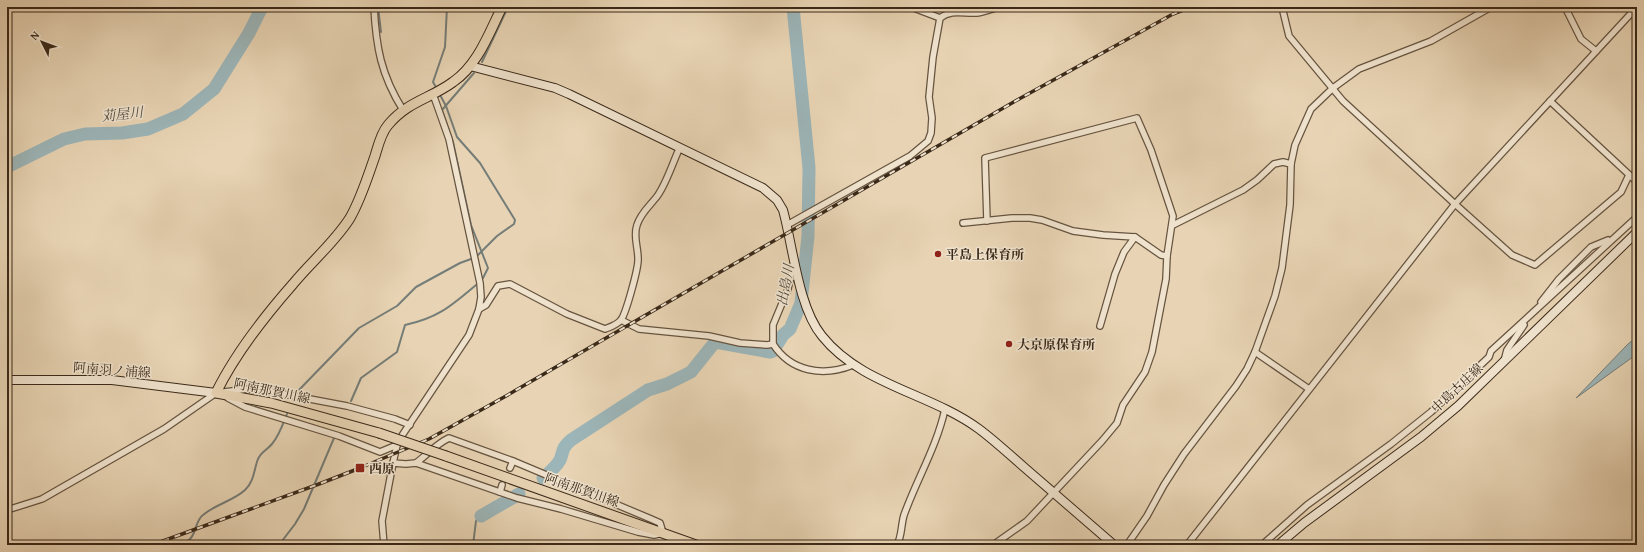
<svg xmlns="http://www.w3.org/2000/svg" width="1644" height="552" font-family="'Gentium Book Plus','Noto Serif JP',serif">
  <style>
    .water { fill: #9cb5b8; stroke: #757d78 }
    .lines { fill: none; stroke-linecap: round; stroke-linejoin: round }
    .stream { stroke: #757d78; stroke-width: 2 }
    .river { stroke: #9cb5b8; stroke-width: 13 }
    .street-casing { stroke: #665440; stroke-width: 8 }
    .secondary-casing { stroke: #3a2919; stroke-width: 10 }
    .primary-casing { stroke: #3a2919; stroke-width: 11 }
    .street { stroke: #f0e3ce; stroke-width: 5.5 }
    .secondary { stroke: #f0e3ce; stroke-width: 8 }
    .primary { stroke: #e8d4b4; stroke-width: 9 }
    .rail-casing { stroke: #3a2919; stroke-width: 3.5 }
    .rail { stroke: #f0e3ce; stroke-width: 2; stroke-dasharray: 6; stroke-linecap: butt }
    .primary-bridge-casing { stroke: #3a2919; stroke-width: 11; stroke-linecap: butt }
    .primary-bridge { stroke: #e8d4b4; stroke-width: 9 }
    .poi-dot { fill: #8f2418; stroke: #f0e3ce; stroke-width: 1.5 }
    .labels { text-anchor: middle; dominant-baseline: central; stroke-width: 3; stroke-linejoin: round; paint-order: stroke }
    .poi-label { font-size: 13px; font-weight: bold; fill: #3a2919; stroke: #f0e3ce; text-anchor: start }
    .street-label { font-size: 13px; fill: #3a2919; stroke: #f0e3ce }
    .water-label { font-size: 14px; font-style: italic; fill: #524c41; stroke: #f0e3ce }
  </style>
  <rect width="100%" height="100%" fill="#e8d4b4"/>
  <filter id="stains"><feTurbulence type="fractalNoise" baseFrequency=".005" numOctaves="4"/><feColorMatrix values="0 0 0 0 .2 0 0 0 0 .09 0 0 0 0 .02 0 0 0 .5 -.17"/></filter>
  <radialGradient id="worn" r=".72"><stop offset=".6" stop-color="#630" stop-opacity="0"/><stop offset="1" stop-color="#630" stop-opacity=".3"/></radialGradient>
  <path class="water" d="M1637,337V354L1576,398L1628,344Z"/>
  <g class="lines">
    <g class="stream">
      <path d="M378,7L381,32"/>
      <path d="M482,62L508,7"/>
      <path d="M474,73L442,110L453,142L471,225L488,268L483,278"/>
      <path d="M437,89L433,82L445,47L447,7"/>
      <path d="M439,93L446,106L457,137L480,163L515,220L514,224L497,236L478,255"/>
      <path d="M298,391L359,328L397,306L416,287L460,263L471,259"/>
      <path d="M351,401L361,378L397,352L405,325C438,318 451,306 476,285"/>
      <path d="M177,545C181,543 187,542 190,539C197,532 195,521 203,515C216,504 233,501 245,490C254,482 254,469 258,459C261,452 267,450 272,444C279,436 283,424 287,414"/>
      <path d="M279,545L295,524L304,509L334,438"/>
      <path d="M473,545L476,521L481,516"/>
    </g>
    <g class="river">
      <path d="M7,167L64,139L85,134L122,133L148,129L183,114L214,89L249,33L262,7"/>
      <path d="M543,478C549,473 556,467 560,460C564,450 561,449 571,440L648,390L667,384L691,372L715,342L770,352L773,351L783,335L790,329L801,303L808,236L809,168L793,7"/>
      <path d="M481,516L519,494"/>
    </g>
    <defs>
      <g id="street">
        <path d="M374,7C376,47 381,75 403,110"/>
        <path d="M911,7L940,18"/>
        <path d="M1282,7L1289,36L1343,101L1455,204L1637,7"/>
        <path d="M1565,7L1581,39L1596,51"/>
        <path d="M1550,101L1637,182"/>
        <path d="M987,221L985,158L1137,118L1151,150L1173,216L1167,256L1166,279L1152,352L1145,372L1123,405L1117,423L1102,441L1027,521L993,545"/>
        <path d="M963,223L1012,218H1030L1042,220L1073,231L1103,235L1135,237L1161,255L1167,256"/>
        <path d="M787,225L910,156L928,141L931,133L932,118L929,97L933,57L940,18C952,9 963,14 977,13C984,12 992,9 999,7"/>
        <path d="M1173,225L1243,190L1257,180L1274,164L1283,162L1291,164"/>
        <path d="M793,265L788,289L773,325V344C791,372 823,377 853,365"/>
        <path d="M1541,302L1559,279L1591,247L1608,240"/>
        <path d="M479,309L486,305L498,286L510,284L567,314L605,329C610,327 617,325 621,320C626,313 639,267 638,258C638,247 633,236 637,225C641,212 651,205 658,195C667,182 673,162 680,147"/>
        <path d="M621,320L639,329L709,336L740,343L767,345L773,344"/>
        <path d="M1100,326L1115,274L1124,252L1135,237"/>
        <path d="M1255,352L1309,389"/>
        <path d="M1504,361L1507,350L1524,325"/>
        <path d="M228,398L245,407L339,436L380,452L397,445"/>
        <path d="M393,463L397,445L403,434L469,335L479,309L481,297L480,283L449,139L433,94"/>
        <path d="M416,463C428,454 436,444 449,438L513,461L510,468"/>
        <path d="M500,492L502,485"/>
        <path d="M7,510L42,499L164,429L216,393L248,389L262,390L347,406L395,419L410,425"/>
        <path d="M384,545L382,521L393,463L406,464L416,463L517,498L561,509L638,532L654,535L663,533L660,523L651,519L513,461"/>
        <path d="M897,545C902,536 901,525 904,515C917,479 937,446 945,409"/>
        <path d="M1127,545L1147,516L1164,485L1184,454L1236,386L1247,369L1255,352L1275,296L1282,268L1290,205L1291,164L1295,145L1311,109L1333,88L1359,69L1431,41L1491,7"/>
        <path d="M1187,545L1455,204L1512,255L1535,265L1621,192L1629,175"/>
        <path d="M1262,545L1307,505L1391,444L1431,412L1489,357L1491,351L1637,217"/>
      </g>
      <g id="secondary">
        <path d="M470,66L555,88L569,94L763,188L777,200L783,210C793,246 798,307 822,336C861,385 930,393 979,429C995,441 1010,455 1025,468C1055,494 1085,520 1114,545"/>
        <path d="M7,380H112L216,393"/>
        <path d="M1278,545L1304,523L1421,437L1458,406L1637,232"/>
      </g>
      <g id="primary">
        <path d="M379,433L271,403L216,393C235,354 264,317 293,284C311,262 335,242 350,218C361,199 368,176 375,156C378,146 381,133 388,125C408,101 430,99 453,82C478,65 489,33 502,7"/>
        <path d="M446,456L696,545"/>
      </g>
    </defs>
    <use href="#street" class="street-casing"/>
    <use href="#secondary" class="secondary-casing"/>
    <use href="#primary" class="primary-casing"/>
    <use href="#street" class="street"/>
    <use href="#secondary" class="secondary"/>
    <use href="#primary" class="primary"/>
    <defs>
      <path id="rail" d="M152,545L319,484L360,468L429,439L506,396L1019,99L1173,14L1191,7"/>
    </defs>
    <use href="#rail" class="rail-casing"/>
    <use href="#rail" class="rail"/>
    <defs>
      <path id="primary-bridge" d="M379,433L446,456"/>
    </defs>
    <use href="#primary-bridge" class="primary-bridge-casing"/>
    <use href="#primary-bridge" class="primary-bridge"/>
  </g>
  <g class="poi-dot">
    <circle cx="938" cy="254" r="4"/>
    <circle cx="1009" cy="344" r="4"/>
    <rect x="355" y="463" width="10" height="10" rx="2"/>
  </g>
  <g class="labels">
    <g class="poi-label">
      <text x="946" y="254">平島上保育所</text>
      <text x="1017" y="344">大京原保育所</text>
      <text x="369" y="468">西原</text>
    </g>
    <g class="street-label">
      <text transform="translate(112 370) rotate(4)">阿南羽ノ浦線</text>
      <text transform="translate(1457 388) rotate(-43)">中島古庄線</text>
      <text transform="translate(272 391) rotate(12)">阿南那賀川線</text>
      <text transform="translate(582 490) rotate(19)">阿南那賀川線</text>
    </g>
    <g class="water-label">
      <text transform="translate(122 114) rotate(-6)">苅屋川</text>
      <text transform="translate(785 285) rotate(-80)">出島川</text>
    </g>
  </g>
  <rect width="1644" height="552" fill="none" stroke="#e8d4b4" stroke-width="24"/>
  <rect x="8" y="8" width="1628" height="536" fill="none" stroke="#3a2919" stroke-width="2"/>
  <rect x="12" y="12" width="1620" height="528" fill="none" stroke="#3a2919"/>
  <g transform="translate(42 42) rotate(312)" stroke="#f0e3ce" stroke-width="3" paint-order="stroke">
  <path d="M0-3L7 15L0 10L-7 15Z" fill="#3a2919"/>
  <text y="-6" font-size="11" font-weight="bold" text-anchor="middle" fill="#3a2919">N</text>
  </g>
  <rect width="100%" height="100%" filter="url(#stains)"/>
  <rect width="100%" height="100%" fill="url(#worn)"/>
</svg>
